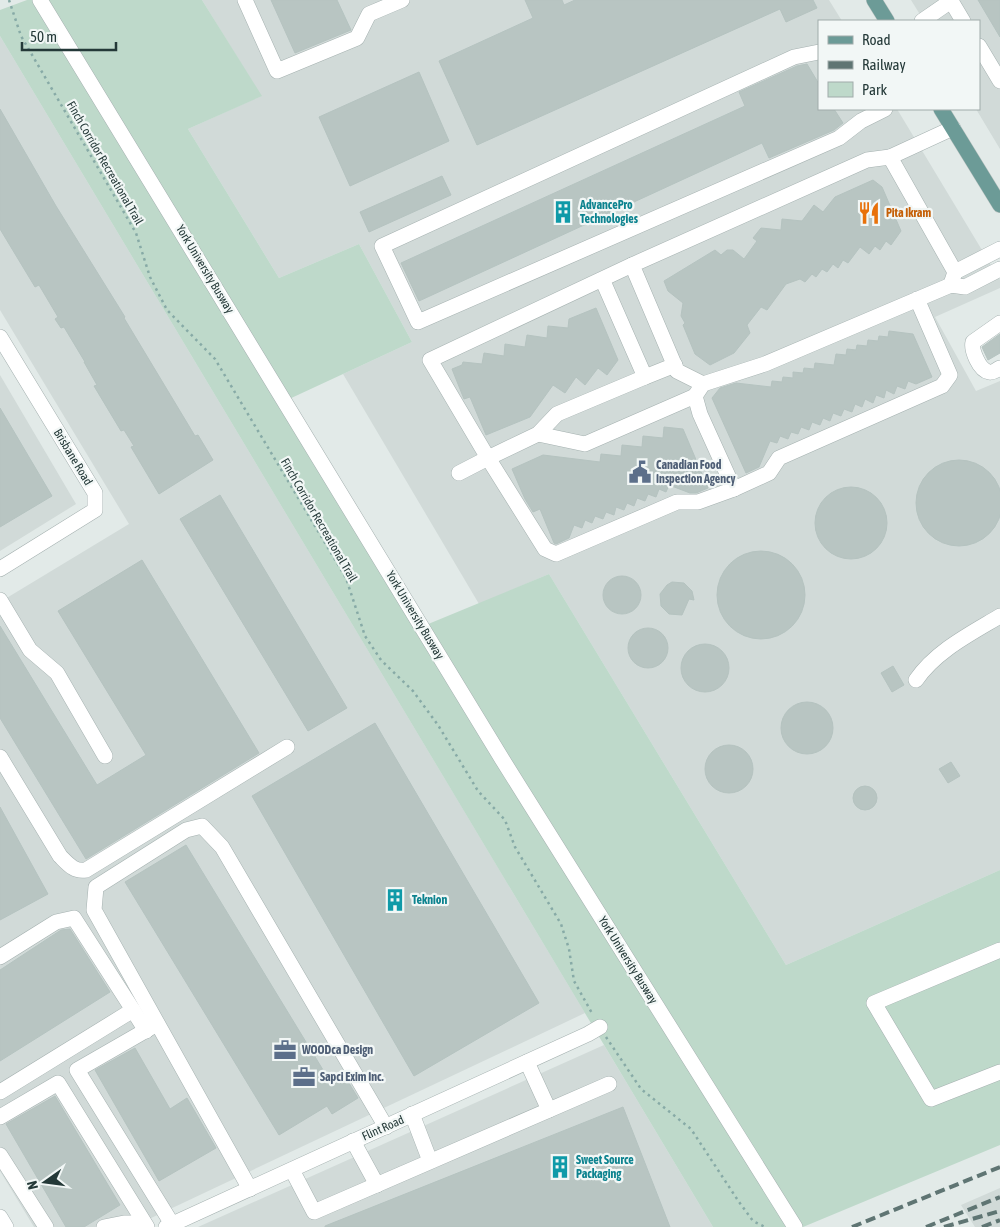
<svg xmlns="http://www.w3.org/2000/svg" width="1000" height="1227" font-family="'Asap Condensed',sans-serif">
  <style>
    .built { fill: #d1dad8 }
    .green { fill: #bed9ca }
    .building { fill: #b8c5c2; stroke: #b5c3c0 }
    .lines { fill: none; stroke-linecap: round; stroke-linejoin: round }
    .minor-casing { stroke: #a5b1b0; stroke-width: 16 }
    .major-casing { stroke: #bdc4c3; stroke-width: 16 }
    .path { stroke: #87aaa6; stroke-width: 2.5; stroke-dasharray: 2.5 4; stroke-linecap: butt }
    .minor { stroke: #fff; stroke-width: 15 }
    .major { stroke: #6c9b97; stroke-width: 15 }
    .rail { stroke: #5f7573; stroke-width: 4; stroke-dasharray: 10 5; stroke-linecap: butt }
    .labels { text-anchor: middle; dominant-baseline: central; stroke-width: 4.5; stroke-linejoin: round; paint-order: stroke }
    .street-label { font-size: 12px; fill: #243938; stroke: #f2f7f6 }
    .culture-label { font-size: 12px; font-weight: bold; fill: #0d838f; stroke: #f2f7f6; text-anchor: start }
    .food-label { font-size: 12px; font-weight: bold; fill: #c56008; stroke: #f2f7f6; text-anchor: start }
    .service-label { font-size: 12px; font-weight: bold; fill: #4e5e75; stroke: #f2f7f6; text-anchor: start }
  </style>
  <rect width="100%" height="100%" fill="#e2eae8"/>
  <g class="built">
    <path d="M202,0H829L842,21H819V109H897L1000,280V288L935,317L976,391L1000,381V870L786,965L549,574L479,604L343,374L412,342L359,244L279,278L188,129L261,96Z"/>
    <path d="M911,0H1000V149L976,109H979V21H924Z"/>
    <path d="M0,36L585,1013L132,1227H34L0,1171V602L129,524L0,310Z"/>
    <path d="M0,375L76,504L0,551Z"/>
    <path d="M604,1045L713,1227H198Z"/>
    <path d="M1000,1188V1227H975L961,1205Z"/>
  </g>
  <path class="green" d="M27,0H202L262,96L188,129L279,278L359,244L412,342L287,400L421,627L549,574L786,965L1000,870V1145L803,1227H713L0,36V10Z"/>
  <g class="building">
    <path d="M271,0H337L351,30L295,53Z"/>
    <path d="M525,0H562L564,5L575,0H813L817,8L786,22L780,9L477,145L439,61L533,18Z"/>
    <path d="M978,0H1000V37Z"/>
    <path d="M807,64L819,84V109H834L843,123L834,130L769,158L762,143L419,301L401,263L745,106L739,92L797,66Z"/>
    <path d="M419,72L449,141L350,186L319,117Z"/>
    <path d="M0,109L56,206L125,317L124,318L195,436L198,435L213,460L159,494L131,447L134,446L124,430L121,431L94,386L97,385L84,362H85L64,327L61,328L55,319L58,317L39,285L35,287L0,229Z"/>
    <path d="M442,176L451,195L369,232L360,212Z"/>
    <path d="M873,180L882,187L901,231L891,245L886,241L880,250L875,246L869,254L860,247L848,263L843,260L838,268L833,264L827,272L822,269L816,277L812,274L805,282L800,279L786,284L767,310L761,307L747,325L750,333L734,353L710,365L695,354L683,325L685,323L681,316L683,303L668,291L664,281L715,250L721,255L727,250H733L744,259L757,241L753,238L761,228L781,230L782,219L802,221L814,205L823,212L835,197Z"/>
    <path d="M596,308L618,360L607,375L598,368L585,385L576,377L565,393L553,385L530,417L486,435L470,397L464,399L452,369L462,365L463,362L482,364L484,353L504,356L505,344L525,347L527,335L547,338L548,326L568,328L569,319Z"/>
    <path d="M889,331L913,334L932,377L916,384L908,381L905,389L897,386L894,394L886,390L884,398L876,395L873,403L865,399L862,407L855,404L852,412L844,409L841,416L833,413L830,421L823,418L820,425L812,422L809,430L801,427L798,434L791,432L788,439L780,436L777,443L770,441L759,467L746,473L712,398L720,388L736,383L771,387L772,381L782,382L783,377L793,378V372L803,373L804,368L814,369L815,363L834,365L836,354L846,355L847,349L856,350L857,345L867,346L868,340L878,341L879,336L888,337Z"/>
    <path d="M1000,334V353L988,360L982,347Z"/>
    <path d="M0,408L52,496L0,527Z"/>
    <path d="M664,427L683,429L708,488L696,493H690L669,485L666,492L659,489L656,497L648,494L645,501L637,498L634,506L627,503L624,510L616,507L614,515L606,512L603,519L595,516L592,523L585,520L582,528L574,525L569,538L556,544L554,543L540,509L533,512L525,499L512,469L543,455L600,462L601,454L621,456L622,445L642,447L643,436L663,438Z"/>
    <circle cx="959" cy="503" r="43"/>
    <circle cx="851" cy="523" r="36"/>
    <path d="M220,495L347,708L308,731L180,519Z"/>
    <circle cx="761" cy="595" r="44"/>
    <path d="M142,560L259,753L86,859L0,718V626L97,785L146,755L58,611Z"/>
    <circle cx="622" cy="595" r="19"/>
    <path d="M672,582L684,583L692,591L694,600L689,599L682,615L669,614L661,606L660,594L667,585Z"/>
    <circle cx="648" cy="648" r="20"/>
    <circle cx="705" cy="668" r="24"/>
    <path d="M893,666L904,685L892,692L881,673Z"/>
    <circle cx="807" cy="728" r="26"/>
    <path d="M375,723L539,1003L414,1076L252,796Z"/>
    <circle cx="729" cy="769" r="24"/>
    <path d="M951,762L960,776L948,783L939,769Z"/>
    <circle cx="865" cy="798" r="12"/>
    <path d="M0,807L48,894L0,920Z"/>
    <path d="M186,845L331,1083L344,1075L358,1098L332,1114L327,1106L279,1135L125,882Z"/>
    <path d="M70,929L110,992L0,1061V970L61,930Z"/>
    <path d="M135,1048L170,1109L187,1098L216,1148L159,1181L95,1070Z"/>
    <path d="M55,1096L120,1205L84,1227H66L6,1124Z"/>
    <path d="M623,1107L670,1227H325V1226Z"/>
  </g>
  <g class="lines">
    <defs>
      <g id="minor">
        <path d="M40,0L502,759L795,1227"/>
        <path d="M245,0L277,71L357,38L369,14L402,0"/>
        <path d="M952,0L951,1L963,21"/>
        <path d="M922,21L951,1"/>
        <path d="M979,46L1000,81"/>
        <path d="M819,52L794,57L382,246L418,322L839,138L861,121L885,109"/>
        <path d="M953,128L890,157L955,272"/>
        <path d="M602,279L645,377L557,414L538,434L488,458L430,360L632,265"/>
        <path d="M952,281L955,272L1000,249"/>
        <path d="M917,299L950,375L942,386L779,458L769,473L734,489L700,414L695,396L703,384L765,364L951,285L965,287L1000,269"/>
        <path d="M1000,323L973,342C971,350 979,370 989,372C993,373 996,370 1000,368"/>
        <path d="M0,337L95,493V510L0,569"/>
        <path d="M645,377L675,365"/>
        <path d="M703,384L677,371L632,265L867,160L890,157"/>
        <path d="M538,434L585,444L695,396"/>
        <path d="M459,473L488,458L545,549L556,554L677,502H698L734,489"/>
        <path d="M0,600L30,650L57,673L105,756"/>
        <path d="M916,680C936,651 970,634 1000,616"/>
        <path d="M0,757L60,856C68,864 74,872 86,870L287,747"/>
        <path d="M1000,950L874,1003L931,1099L1000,1072"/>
        <path d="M0,957L56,922L74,918L133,1010"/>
        <path d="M157,1024L77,1070L172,1224"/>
        <path d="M527,1062L549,1110"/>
        <path d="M0,1092L133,1010L146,1031"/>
        <path d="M412,1114L430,1161"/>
        <path d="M0,1117L58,1083L147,1227"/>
        <path d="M353,1141L377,1185"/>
        <path d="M0,1155L46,1227"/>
        <path d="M292,1170L314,1212L609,1084"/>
        <path d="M250,1189L94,910L96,887L186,830L202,826L222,847L386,1127"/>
        <path d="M0,1217L6,1227"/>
        <path d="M104,1227L124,1223H144"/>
        <path d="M166,1227L588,1034L600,1027"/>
      </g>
      <g id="major">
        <path d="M874,0L887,21"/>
        <path d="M941,109L1000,205"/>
      </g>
    </defs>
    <use href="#minor" class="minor-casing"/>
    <use href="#major" class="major-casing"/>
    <g class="path">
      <path d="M9,0L21,36L136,233L150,277L167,310L215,359L346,578L365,636L381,660L413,691L438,725L478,791L505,820L515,847L561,924L569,949L574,981L593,1015"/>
      <path d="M606,1037L641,1089L691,1129L739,1202L753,1221L765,1227"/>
    </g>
    <use href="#minor" class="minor"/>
    <use href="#major" class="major"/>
    <g class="rail">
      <path d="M852,1227L1000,1167"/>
      <path d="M926,1227L1000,1197"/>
      <path d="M944,1227L1000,1211"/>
      <path d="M982,1227L1000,1220"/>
    </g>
  </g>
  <defs>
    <symbol id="building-bare" viewBox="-9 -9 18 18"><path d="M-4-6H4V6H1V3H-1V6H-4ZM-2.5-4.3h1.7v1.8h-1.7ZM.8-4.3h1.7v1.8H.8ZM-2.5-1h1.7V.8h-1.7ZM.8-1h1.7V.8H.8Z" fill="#0f9aa8" stroke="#f2f7f6" stroke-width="2.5" paint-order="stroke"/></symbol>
    <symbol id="restaurant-bare" viewBox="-9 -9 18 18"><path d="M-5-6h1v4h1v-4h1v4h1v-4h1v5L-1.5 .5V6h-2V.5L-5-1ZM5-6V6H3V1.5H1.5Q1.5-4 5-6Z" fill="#e8710a" stroke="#f2f7f6" stroke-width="2.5" paint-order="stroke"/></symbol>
    <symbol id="civic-bare" viewBox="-9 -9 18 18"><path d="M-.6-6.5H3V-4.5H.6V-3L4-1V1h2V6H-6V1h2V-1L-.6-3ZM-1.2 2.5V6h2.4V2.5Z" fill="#5c6f8a" stroke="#f2f7f6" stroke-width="2.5" paint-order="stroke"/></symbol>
    <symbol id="office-bare" viewBox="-9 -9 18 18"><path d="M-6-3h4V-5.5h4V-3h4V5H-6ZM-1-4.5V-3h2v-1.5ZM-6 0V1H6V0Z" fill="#5c6f8a" stroke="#f2f7f6" stroke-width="2.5" paint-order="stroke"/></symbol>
  </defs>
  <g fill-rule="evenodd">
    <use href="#building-bare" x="547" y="196" width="32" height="32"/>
    <use href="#restaurant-bare" x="853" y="197" width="32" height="32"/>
    <use href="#civic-bare" x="624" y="456" width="32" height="32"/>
    <use href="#building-bare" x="379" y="884" width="32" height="32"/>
    <use href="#office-bare" x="269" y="1034" width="32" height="32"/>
    <use href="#office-bare" x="288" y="1061" width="32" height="32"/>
    <use href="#building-bare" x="544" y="1151" width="32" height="32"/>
  </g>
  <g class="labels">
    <g class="street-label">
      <text transform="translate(105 163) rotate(60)">Finch Corridor Recreational Trail</text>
      <text transform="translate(205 269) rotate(59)">York University Busway</text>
      <text transform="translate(73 457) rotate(59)">Brisbane Road</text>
      <text transform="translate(319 520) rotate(60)">Finch Corridor Recreational Trail</text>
      <text transform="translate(415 615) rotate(59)">York University Busway</text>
      <text transform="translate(628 960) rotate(58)">York University Busway</text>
      <text transform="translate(383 1128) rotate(-24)">Flint Road</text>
    </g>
    <g class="culture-label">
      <text x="580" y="205">AdvancePro<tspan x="580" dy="14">Technologies</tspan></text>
      <text x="412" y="900">Teknion</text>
      <text x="576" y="1160">Sweet Source<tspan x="576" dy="14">Packaging</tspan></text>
    </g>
    <g class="food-label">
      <text x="886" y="213">Pita Ikram</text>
    </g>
    <g class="service-label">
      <text x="656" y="465">Canadian Food<tspan x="656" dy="14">Inspection Agency</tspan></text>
      <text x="302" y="1050">WOODca Design</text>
      <text x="320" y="1077">Sapci Exim Inc.</text>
    </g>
  </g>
  <rect x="818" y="20" width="162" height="90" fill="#f2f7f6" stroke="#a0abaa"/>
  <rect x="828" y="36" width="25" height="8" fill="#6c9b97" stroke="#a0abaa"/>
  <text x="862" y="45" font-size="15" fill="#243938">Road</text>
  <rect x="828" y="61" width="25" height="8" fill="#5f7573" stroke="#a0abaa"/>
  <text x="862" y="70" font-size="15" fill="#243938">Railway</text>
  <rect x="828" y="82" width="25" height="15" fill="#bed9ca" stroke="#a0abaa"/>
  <text x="862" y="95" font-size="15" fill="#243938">Park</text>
  <g transform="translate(45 1182) rotate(256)" stroke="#f2f7f6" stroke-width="4" paint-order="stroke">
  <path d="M0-4L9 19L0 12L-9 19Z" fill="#243938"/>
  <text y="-8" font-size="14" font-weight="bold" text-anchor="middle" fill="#243938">N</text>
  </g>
  <path d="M22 42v8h94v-8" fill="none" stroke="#243938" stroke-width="2.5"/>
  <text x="30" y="42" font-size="15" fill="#243938" stroke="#f2f7f6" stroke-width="4" paint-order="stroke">50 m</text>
</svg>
